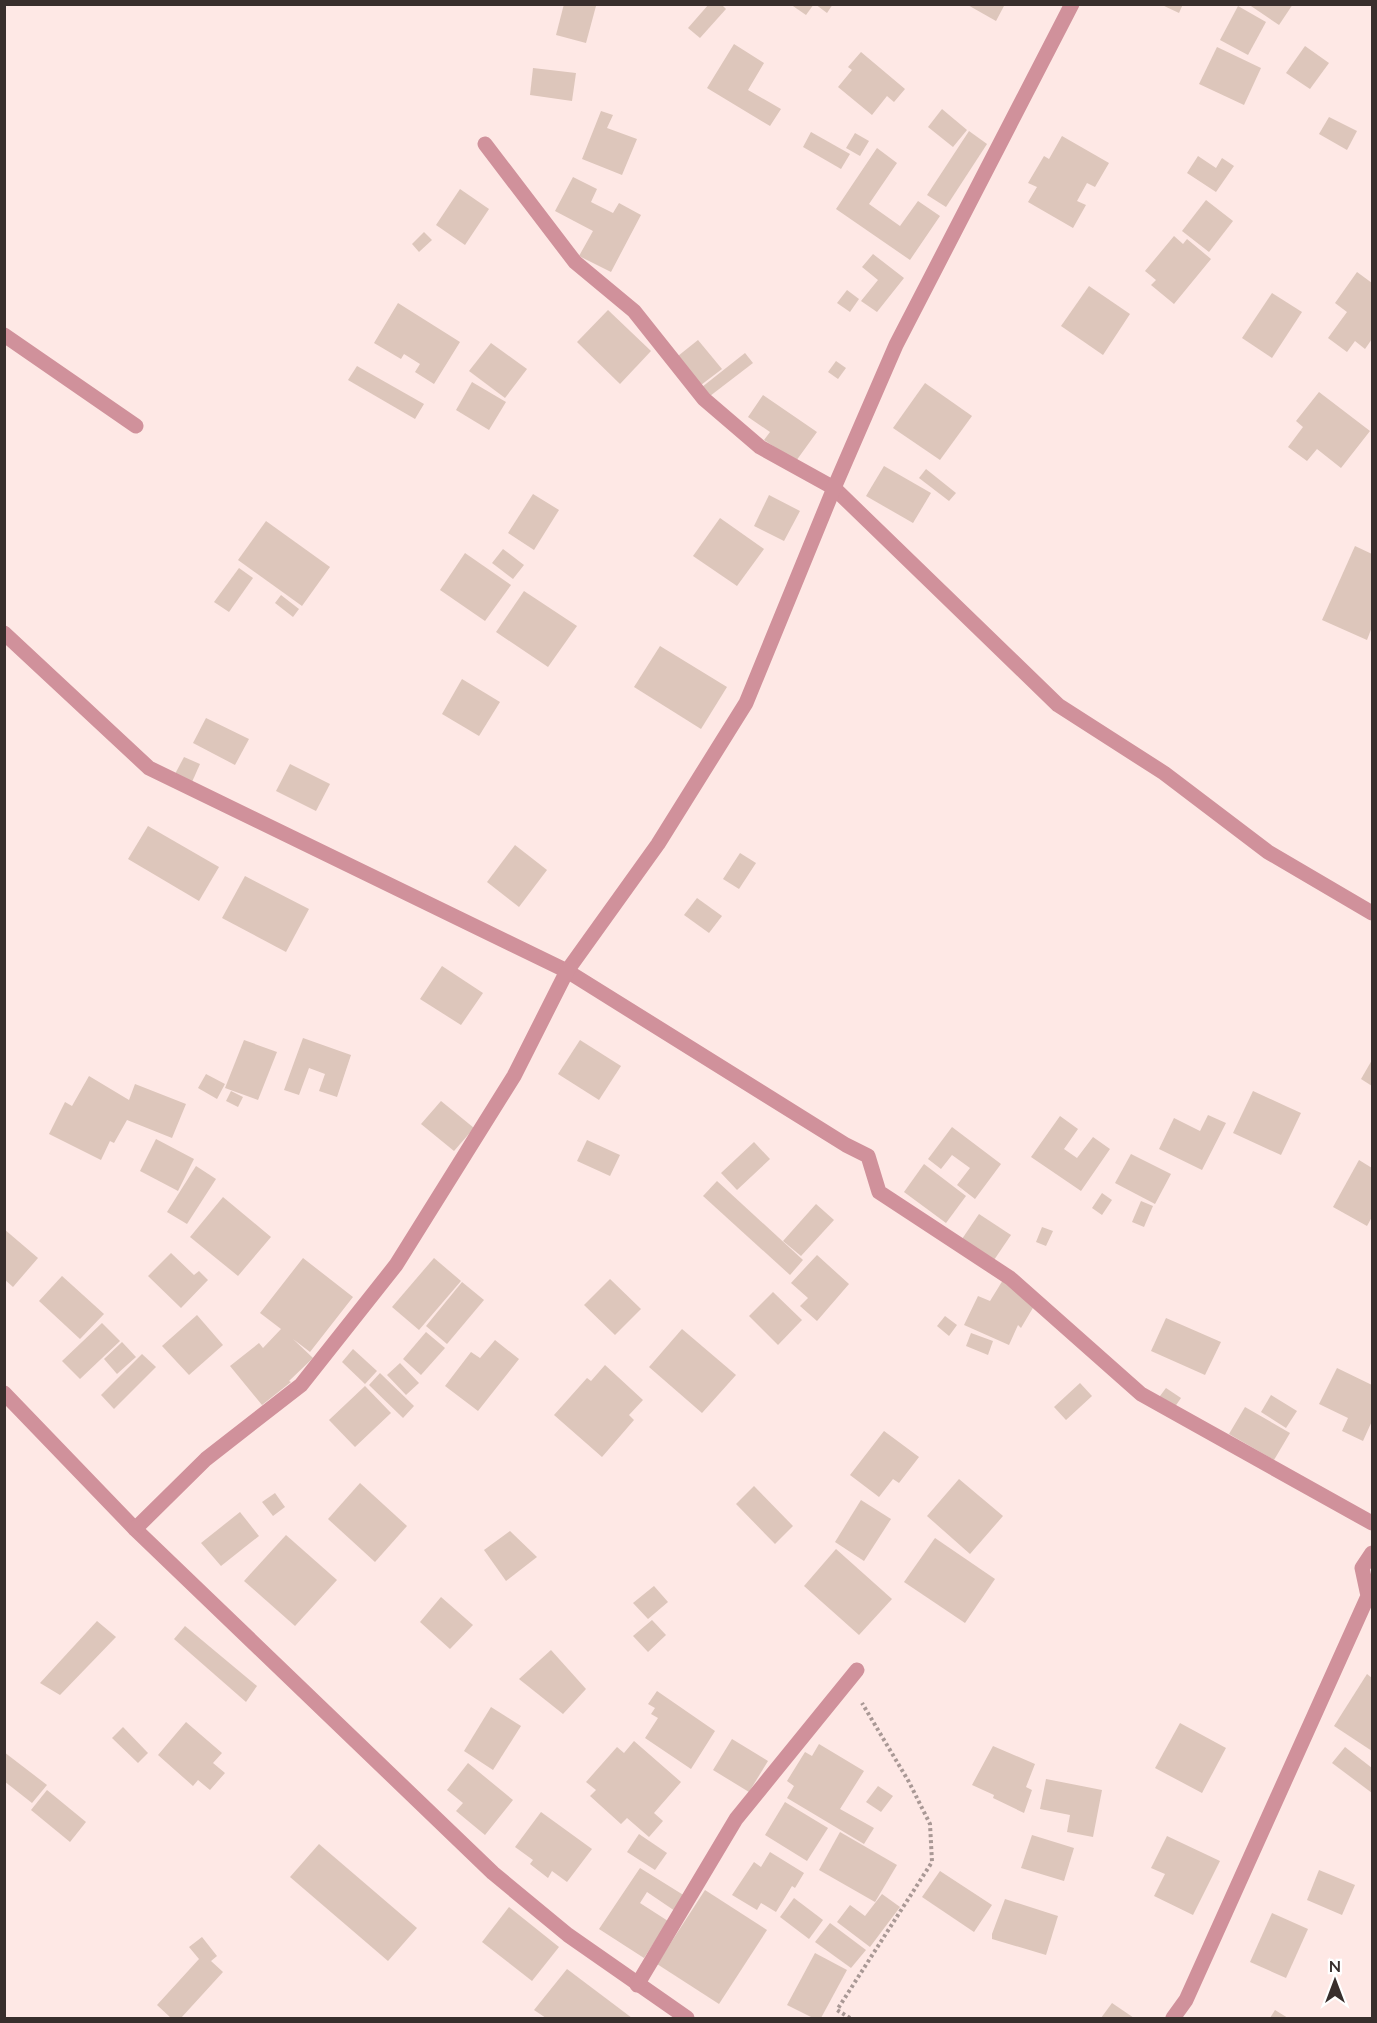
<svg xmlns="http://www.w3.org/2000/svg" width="1377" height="2023" font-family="Lato,sans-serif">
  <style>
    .building { fill: #ddc6bb }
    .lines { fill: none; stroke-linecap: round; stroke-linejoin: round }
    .path { stroke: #a99895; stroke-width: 4; stroke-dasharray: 3 3; stroke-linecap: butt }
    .minor { stroke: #d0919b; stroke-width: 15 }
  </style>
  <rect width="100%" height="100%" fill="#fee8e5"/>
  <g class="building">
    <path d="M564,4L596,6L586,43L556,35Z"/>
    <path d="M709,4H721L726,9L700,38L688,28Z"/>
    <path d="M790,4H814L806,15Z"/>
    <path d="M815,4H833L827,13Z"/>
    <path d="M966,4H1002L1004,6L996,21Z"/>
    <path d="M1160,4H1183L1179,13Z"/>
    <path d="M1248,4H1293L1279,25Z"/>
    <path d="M1238,6L1266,22L1248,55L1220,40Z"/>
    <path d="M734,44L764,63L748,90L781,109L770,126L707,88Z"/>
    <path d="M1305,46L1329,63L1310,89L1286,73Z"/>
    <path d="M1217,47L1261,68L1244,105L1199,84Z"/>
    <path d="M861,52L905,89L894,102L887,96L872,115L838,87L852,70L848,67Z"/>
    <path d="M533,68L576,73L572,101L530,95Z"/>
    <path d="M942,109L967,130L953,147L928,127Z"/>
    <path d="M601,111L613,115L607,128L637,139L622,175L582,159Z"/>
    <path d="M1329,117L1357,131L1347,150L1319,134Z"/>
    <path d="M969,131L987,144L946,207L927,195Z"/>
    <path d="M811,132L850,154L841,169L803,147Z"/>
    <path d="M855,133L869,141L860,156L846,148Z"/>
    <path d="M1062,136L1109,163L1095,187L1087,183L1077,201L1086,205L1073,228L1028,202L1037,187L1028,183L1044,156L1049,159Z"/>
    <path d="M877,148L897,163L869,204L900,226L918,201L940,216L910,260L836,209Z"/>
    <path d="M1198,156L1216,168L1222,158L1234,166L1216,192L1187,173Z"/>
    <path d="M573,177L597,189L591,202L613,213L619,203L641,215L611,272L579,256L593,231L555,211Z"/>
    <path d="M460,189L489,209L465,245L436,225Z"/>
    <path d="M1206,200L1233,221L1209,252L1182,231Z"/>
    <path d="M424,232L432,240L419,252L412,244Z"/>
    <path d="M1174,236L1183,244L1187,239L1211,259L1174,304L1151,285L1156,280L1145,271Z"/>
    <path d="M873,254L904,278L877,312L861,301L878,280L862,267Z"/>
    <path d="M1357,272L1372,283V339L1365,349L1355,341L1347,352L1328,338L1347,312L1335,303Z"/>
    <path d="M1089,286L1130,314L1103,355L1061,326Z"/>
    <path d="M847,290L859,299L850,312L837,303Z"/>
    <path d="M1272,293L1302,312L1272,358L1242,338Z"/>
    <path d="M398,303L460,342L434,384L415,372L420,364L404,354L401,359L374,343Z"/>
    <path d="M608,310L651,351L620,384L577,342Z"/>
    <path d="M698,340L722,369L701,385L678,356Z"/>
    <path d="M491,343L527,369L505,398L469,371Z"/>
    <path d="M745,353L753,363L710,396L702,387Z"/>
    <path d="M836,361L846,368L838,379L828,372Z"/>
    <path d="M357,366L424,404L415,419L348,380Z"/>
    <path d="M472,382L506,402L489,430L456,410Z"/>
    <path d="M925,383L972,416L940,460L893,428Z"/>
    <path d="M1319,392L1370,431L1341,468L1317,449L1307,461L1288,447L1303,427L1296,421Z"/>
    <path d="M763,395L817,432L796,461L764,440L770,432L748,417Z"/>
    <path d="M884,466L931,493L913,523L866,496Z"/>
    <path d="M926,469L956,493L949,501L919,478Z"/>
    <path d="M533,494L559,510L534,550L508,533Z"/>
    <path d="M769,495L800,511L784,541L754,526Z"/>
    <path d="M720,518L764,549L737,586L693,556Z"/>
    <path d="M266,521L330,567L302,606L238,560Z"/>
    <path d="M1355,546L1372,554V627L1367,640L1322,620Z"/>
    <path d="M503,549L524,565L513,579L492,563Z"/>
    <path d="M465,553L511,585L485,621L440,590Z"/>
    <path d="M239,568L253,578L229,612L214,602Z"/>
    <path d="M524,591L577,626L548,667L496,632Z"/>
    <path d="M281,595L299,609L293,617L275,603Z"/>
    <path d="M660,646L727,687L701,729L634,687Z"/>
    <path d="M462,679L500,702L479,736L442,714Z"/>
    <path d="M206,718L249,739L235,765L193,743Z"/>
    <path d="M184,757L200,764L192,782L175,774Z"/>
    <path d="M290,764L330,784L316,811L276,791Z"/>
    <path d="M148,826L219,867L199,901L128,859Z"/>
    <path d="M515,845L547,870L519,907L487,882Z"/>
    <path d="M740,853L756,863L739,889L723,879Z"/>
    <path d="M245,876L309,909L286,952L222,918Z"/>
    <path d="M697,898L722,916L709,933L684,915Z"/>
    <path d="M442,966L483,993L461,1025L420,999Z"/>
    <path d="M303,1038L351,1055L337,1097L319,1091L325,1074L309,1068L299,1095L284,1090Z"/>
    <path d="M244,1040L277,1052L258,1100L225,1088Z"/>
    <path d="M580,1040L621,1066L599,1100L558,1074Z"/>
    <path d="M1372,1060V1086L1361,1079Z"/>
    <path d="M206,1074L225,1084L217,1099L198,1088Z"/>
    <path d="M89,1076L129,1100L135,1084L186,1104L172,1138L127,1120L114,1143L110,1141L101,1160L49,1134L65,1102L72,1106Z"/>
    <path d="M231,1091L243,1097L238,1107L226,1101Z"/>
    <path d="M1253,1091L1301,1113L1281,1155L1233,1133Z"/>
    <path d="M441,1101L474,1128L454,1151L421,1124Z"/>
    <path d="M1208,1115L1226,1123L1202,1170L1159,1149L1174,1118L1200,1131Z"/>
    <path d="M1060,1116L1078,1129L1064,1149L1077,1158L1093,1137L1110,1149L1081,1191L1031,1157Z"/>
    <path d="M952,1127L1001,1164L975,1199L957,1185L970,1168L952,1155L941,1169L928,1159Z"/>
    <path d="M156,1139L194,1159L178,1191L140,1171Z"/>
    <path d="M587,1140L620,1155L610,1176L577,1161Z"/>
    <path d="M754,1142L770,1159L737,1190L721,1173Z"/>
    <path d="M1131,1154L1171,1174L1155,1204L1115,1183Z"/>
    <path d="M1359,1160L1372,1168V1217L1367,1226L1333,1207Z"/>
    <path d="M924,1164L966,1196L946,1223L904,1192Z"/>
    <path d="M196,1166L216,1179L187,1224L167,1212Z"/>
    <path d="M717,1181L803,1260L790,1275L703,1196Z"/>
    <path d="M1102,1193L1112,1200L1102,1215L1092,1208Z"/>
    <path d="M223,1197L271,1237L238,1276L190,1237Z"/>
    <path d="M1141,1201L1153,1206L1144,1227L1132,1222Z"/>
    <path d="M816,1204L834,1220L801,1256L783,1241Z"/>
    <path d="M979,1214L1011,1235L994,1260L962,1239Z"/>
    <path d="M1042,1227L1053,1231L1046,1246L1036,1242Z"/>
    <path d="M4,1229L38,1258L13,1287L4,1279Z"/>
    <path d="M171,1253L194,1275L199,1271L208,1280L181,1308L148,1276Z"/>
    <path d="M817,1255L849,1284L817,1321L800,1306L808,1298L791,1283Z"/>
    <path d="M303,1258L353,1297L310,1352L293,1339L313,1358L289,1381L291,1382L262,1405L230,1366L259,1343L263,1348L281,1329L260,1313Z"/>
    <path d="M434,1258L461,1281L419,1330L392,1307Z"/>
    <path d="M62,1276L104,1314L80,1339L39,1301Z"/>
    <path d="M610,1279L641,1309L615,1335L584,1305Z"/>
    <path d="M1003,1280L1037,1301L1021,1328L1018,1325L1009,1345L964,1325L978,1296L990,1301Z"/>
    <path d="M462,1282L484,1300L447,1344L426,1326Z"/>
    <path d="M773,1292L802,1320L778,1345L749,1316Z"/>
    <path d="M197,1315L223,1345L189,1375L162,1346Z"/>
    <path d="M945,1316L957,1325L949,1336L937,1326Z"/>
    <path d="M1166,1318L1221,1342L1205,1375L1151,1351Z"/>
    <path d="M102,1323L120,1341L80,1379L62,1361Z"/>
    <path d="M682,1329L736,1375L702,1413L649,1367Z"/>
    <path d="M426,1332L445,1348L421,1375L403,1359Z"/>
    <path d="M971,1333L993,1341L988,1355L966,1346Z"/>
    <path d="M495,1340L519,1359L478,1411L445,1386L471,1352L480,1358Z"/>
    <path d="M122,1342L136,1357L117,1374L104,1359Z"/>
    <path d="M353,1349L377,1371L365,1384L342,1362Z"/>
    <path d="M142,1354L156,1367L114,1409L101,1395Z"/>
    <path d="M400,1363L419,1383L406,1395L387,1375Z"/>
    <path d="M605,1365L643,1400L629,1415L634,1420L602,1457L554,1415L587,1378L591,1381Z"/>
    <path d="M1337,1368L1372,1385V1421L1363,1441L1342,1431L1348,1418L1319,1404Z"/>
    <path d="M380,1373L414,1406L403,1418L369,1385Z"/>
    <path d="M1080,1383L1092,1396L1066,1420L1054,1407Z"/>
    <path d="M365,1386L391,1413L355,1447L329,1420Z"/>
    <path d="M1166,1388L1181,1398L1172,1411L1157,1400Z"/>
    <path d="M1271,1395L1297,1411L1286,1428L1261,1412Z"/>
    <path d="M1245,1407L1290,1433L1274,1460L1229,1434Z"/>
    <path d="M884,1431L919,1457L899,1483L893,1479L879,1497L850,1475Z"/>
    <path d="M959,1479L1003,1516L970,1554L927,1516Z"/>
    <path d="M360,1483L407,1526L375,1562L328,1519Z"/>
    <path d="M754,1486L793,1526L775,1544L736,1504Z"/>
    <path d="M275,1493L285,1507L273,1516L262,1502Z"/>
    <path d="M861,1500L891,1519L864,1561L835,1542Z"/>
    <path d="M240,1512L259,1536L221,1566L201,1543Z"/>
    <path d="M510,1531L537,1557L506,1581L484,1550Z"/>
    <path d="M286,1535L337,1580L295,1626L244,1581Z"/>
    <path d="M935,1538L995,1579L965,1623L904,1582Z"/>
    <path d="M836,1549L892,1599L859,1635L804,1586Z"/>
    <path d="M654,1586L668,1602L648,1619L633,1603Z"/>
    <path d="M441,1597L473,1625L450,1649L420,1622Z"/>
    <path d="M652,1620L666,1635L648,1652L633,1636Z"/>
    <path d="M97,1621L116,1637L60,1695L40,1683Z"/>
    <path d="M185,1626L257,1686L246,1702L174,1639Z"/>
    <path d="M551,1650L586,1689L563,1714L519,1679Z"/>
    <path d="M1367,1674L1372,1678V1751L1334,1726Z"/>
    <path d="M657,1691L715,1731L691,1769L645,1738L658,1718L651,1714L655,1708L648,1704Z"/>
    <path d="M491,1707L521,1726L493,1770L464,1751Z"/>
    <path d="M186,1722L222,1753L213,1763L225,1773L210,1790L198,1780L193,1786L158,1755Z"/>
    <path d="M1180,1723L1226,1748L1202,1793L1155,1768Z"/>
    <path d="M123,1727L148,1753L138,1763L112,1738Z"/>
    <path d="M732,1739L768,1761L749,1792L713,1770Z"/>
    <path d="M634,1741L681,1782L654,1813L663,1821L649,1837L627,1818L621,1824L590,1796L596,1790L586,1782L617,1747L624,1753Z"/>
    <path d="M819,1744L864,1771L840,1809L874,1828L864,1844L787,1798L794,1786L787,1781L805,1752L812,1756Z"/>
    <path d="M993,1746L1035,1764L1026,1787L1032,1790L1024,1813L993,1798L994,1795L972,1785Z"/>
    <path d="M1345,1747L1372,1768V1793L1332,1763Z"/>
    <path d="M4,1752L47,1785L32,1803L4,1781Z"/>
    <path d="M468,1763L513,1800L485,1835L456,1811L463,1803L447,1790Z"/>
    <path d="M1046,1779L1102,1790L1093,1837L1067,1832L1070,1815L1040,1809Z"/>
    <path d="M878,1786L893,1796L881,1812L866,1802Z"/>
    <path d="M47,1790L86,1822L70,1842L31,1810Z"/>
    <path d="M785,1802L828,1828L807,1861L765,1835Z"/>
    <path d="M541,1812L592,1849L567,1882L552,1871L548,1878L530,1864L533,1860L515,1847Z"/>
    <path d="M840,1832L897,1865L875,1902L819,1870Z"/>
    <path d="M639,1834L667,1853L655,1870L627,1852Z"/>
    <path d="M1032,1835L1074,1848L1064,1881L1021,1868Z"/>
    <path d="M1167,1836L1220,1861L1193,1915L1154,1896L1165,1874L1151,1868Z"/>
    <path d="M319,1844L417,1928L388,1961L290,1877Z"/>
    <path d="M770,1852L804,1873L795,1888L792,1886L776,1912L761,1903L757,1910L732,1895L754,1862L761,1867Z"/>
    <path d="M640,1868L685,1896L675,1911L647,1892L640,1903L668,1921L644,1958L599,1929Z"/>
    <path d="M1319,1870L1355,1885L1342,1915L1307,1900Z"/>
    <path d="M940,1871L992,1905L974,1932L922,1897Z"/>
    <path d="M705,1890L767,1930L719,2004L657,1964Z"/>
    <path d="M882,1894L900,1907L870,1947L837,1922L850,1905L865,1916Z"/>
    <path d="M794,1898L823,1920L809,1939L780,1917Z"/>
    <path d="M1005,1899L1058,1916L1046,1955L992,1939V1934Z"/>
    <path d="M509,1907L559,1947L532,1981L482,1942Z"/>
    <path d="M1272,1913L1308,1929L1286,1978L1250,1962Z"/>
    <path d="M830,1923L866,1950L851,1968L815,1942Z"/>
    <path d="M202,1937L217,1956L211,1961L223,1972L181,2018H171L157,2005L199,1959L189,1947Z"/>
    <path d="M815,1953L847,1970L821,2018H813L787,2005Z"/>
    <path d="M567,1969L632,2018H546L534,2010Z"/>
    <path d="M1112,2003L1134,2018H1101Z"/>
    <path d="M1275,2010L1288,2018H1270Z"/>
  </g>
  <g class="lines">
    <path class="path" d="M850,2018L837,2010L932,1862L930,1824L909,1782L862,1703"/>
    <g class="minor">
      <path d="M485,144L575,262L634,311L704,399L760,447L834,488L1058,705L1164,773L1268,852L1372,913"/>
      <path d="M4,335L136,426"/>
      <path d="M4,633L149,768L567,971L846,1145L868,1156L879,1192L1010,1278L1141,1394L1372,1523"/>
      <path d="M4,1393L135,1529L493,1873L568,1935L687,2018"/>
      <path d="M135,1529L206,1459L301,1385L396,1265L514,1076L567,971L658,844L746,703L834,488L896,345L1072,4"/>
      <path d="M637,1985L736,1819L857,1670"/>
      <path d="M1173,2018L1186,2000L1368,1596L1362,1568L1372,1553"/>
    </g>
  </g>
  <rect width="1377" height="2023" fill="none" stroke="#382e2c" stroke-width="12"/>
  <g transform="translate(1335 1981)" stroke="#ffffff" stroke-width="4.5" paint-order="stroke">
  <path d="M0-4.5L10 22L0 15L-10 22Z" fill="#382e2c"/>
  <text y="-9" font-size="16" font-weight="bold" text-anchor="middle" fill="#382e2c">N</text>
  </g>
</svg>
